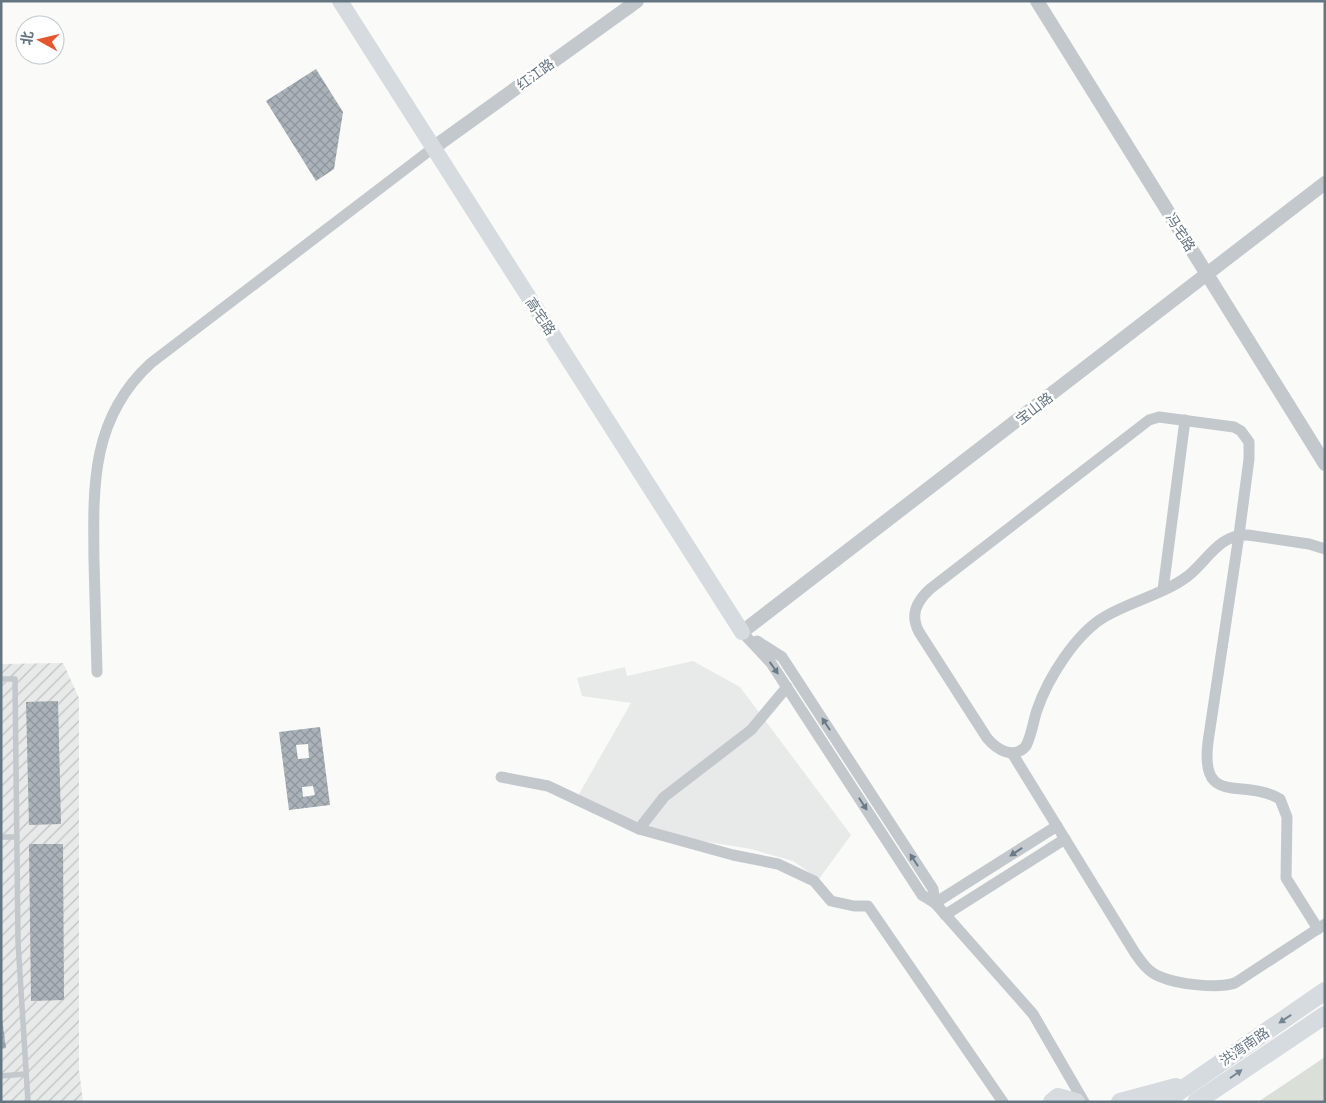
<svg xmlns="http://www.w3.org/2000/svg" width="1326" height="1103" font-family="Barlow,'Noto Sans SC',sans-serif">
  <style>
    .built { fill: #e8e9e9 }
    .industrial { fill: url(#industrial-furrows) }
    .park { fill: #dadfd7 }
    .building { fill: url(#building-cross-hatch); fill-rule: evenodd }
    .lines { fill: none; stroke-linecap: round; stroke-linejoin: round }
    .service { stroke: #c3c8cc; stroke-width: 5.5 }
    .minor { stroke: #c3c8cc; stroke-width: 11 }
    .tertiary { stroke: #c3c8cc; stroke-width: 14 }
    .secondary { stroke: #d6dbdf; stroke-width: 16 }
    .primary { stroke: #d6dbdf; stroke-width: 18 }
    .oneway { fill: #6a7a87 }
    .oneway2 { fill: #768591 }
    .labels { text-anchor: middle; dominant-baseline: central; stroke-width: 5; stroke-linejoin: round; paint-order: stroke }
    .street-label { font-size: 14px; fill: #657683; stroke: #fff }
  </style>
  <defs>
    <pattern id="industrial-furrows" width="10" height="10" patternUnits="userSpaceOnUse" patternTransform="scale(1.25)"><rect width="10" height="10" fill="#e8e9e9"/><path d="M-1 1l2-2M0 10L10 0M9 11l2-2" fill="none" stroke="#c0c1c2"/></pattern>
    <pattern id="building-cross-hatch" width="8" height="8" patternUnits="userSpaceOnUse" patternTransform="scale(1.25)"><rect width="8" height="8" fill="#aab3b9"/><path d="M0 0l8 8M0 8l8-8" fill="none" stroke="#8e969c"/></pattern>
  </defs>
  <rect width="100%" height="100%" fill="#fafaf8"/>
  <path class="built" d="M693,661L740,687L851,835L819,879L793,861L751,849L671,836L579,798V794L631,703L582,696L577,678L625,667L627,676Z"/>
  <path class="industrial" d="M63,663L79,698V1070L83,1102H1V664Z"/>
  <path class="park" d="M1325,1057V1102H1258Z"/>
  <g class="building">
    <path d="M316,69L343,112L334,169L316,181L266,101Z"/>
    <path d="M58,701L61,824L29,825L26,702Z"/>
    <path d="M320,727L330,805L289,810L279,732ZM308,744L309,758L298,759L296,745ZM313,786L315,795L303,797L302,787Z"/>
    <path d="M29,844H63L64,1000L31,1001Z"/>
    <path d="M1,1010L6,1048L1,1049Z"/>
  </g>
  <g class="lines">
    <g class="service">
      <path d="M1,679H15L18,942L28,1102"/>
      <path d="M1,837H17"/>
      <path d="M1,1076L25,1074"/>
    </g>
    <g class="minor">
      <path d="M1163,590L1185,420"/>
      <path d="M742,632L771,663L922,895L935,903L1033,1014L1084,1102"/>
      <path d="M757,641L782,657L933,889L935,903"/>
      <path d="M97,672C96,635 95,598 94,561C93,485 91,418 151,363L433,148"/>
      <path d="M1012,753L1135,953C1142,963 1149,973 1161,977C1177,984 1218,989 1235,983L1325,924"/>
      <path d="M501,777L548,786L639,829L733,855L778,864L814,881L831,901L854,906H868L1003,1102"/>
      <path d="M639,829L664,797L751,730L787,687"/>
      <path d="M935,903L1057,826"/>
      <path d="M945,915L1065,839"/>
      <path d="M1318,929L1286,878L1287,817L1280,799C1242,777 1200,808 1208,742L1239,535L1249,459V442L1241,431L1234,427L1159,417L1149,420L930,589C916,602 910,615 919,632L987,738C997,750 1014,760 1026,746C1032,734 1033,722 1037,710C1048,678 1076,633 1106,616C1132,601 1164,594 1188,576C1208,560 1219,534 1248,535L1309,544L1325,549"/>
    </g>
    <g class="tertiary">
      <path d="M1037,1L1325,464"/>
      <path d="M433,148L637,1"/>
      <path d="M742,632L1325,183"/>
    </g>
    <path class="secondary" d="M340,1L742,632"/>
    <g class="primary">
      <path d="M1052,1102L1058,1097L1076,1102"/>
      <path d="M1120,1102L1176,1087"/>
      <path d="M1164,1102L1325,991"/>
      <path d="M1196,1102L1325,1015"/>
    </g>
  </g>
  <defs><path id="oneway-solid" d="M-6-.8H1V-3.2L6.5 0L1 3.2V.8H-6Z" transform="scale(1.25)"/></defs>
  <g class="oneway">
    <use href="#oneway-solid" transform="translate(774 668) rotate(55)"/>
    <use href="#oneway-solid" transform="translate(826 724) rotate(-123)"/>
    <use href="#oneway-solid" transform="translate(863 804) rotate(57)"/>
    <use href="#oneway-solid" transform="translate(1016 852) rotate(147)"/>
    <use href="#oneway-solid" transform="translate(914 860) rotate(-123)"/>
  </g>
  <g class="oneway2">
    <use href="#oneway-solid" transform="translate(1285 1019) rotate(146)"/>
    <use href="#oneway-solid" transform="translate(1236 1074) rotate(-35)"/>
  </g>
  <g class="labels">
    <g class="street-label">
      <text transform="translate(535 74) rotate(-36)">红江路</text>
      <text transform="translate(1181 232) rotate(58)">冯宅路</text>
      <text transform="translate(541 316) rotate(57)">高宅路</text>
      <text transform="translate(1034 408) rotate(-38)">宝山路</text>
      <text transform="translate(1244 1046) rotate(-34)">洪湾南路</text>
    </g>
  </g>
  <rect width="1326" height="1103" fill="none" stroke="#657683" stroke-width="5"/>
  <g transform="translate(40 40) rotate(278)"><circle r="24" fill="#ffffff" stroke="#c1c8cd"/>
  <path d="M0-4L9 19L0 12L-9 19Z" fill="#e4572e"/>
  <text y="-8" font-size="14" font-weight="bold" text-anchor="middle" fill="#657683">北</text>
  </g>
</svg>
